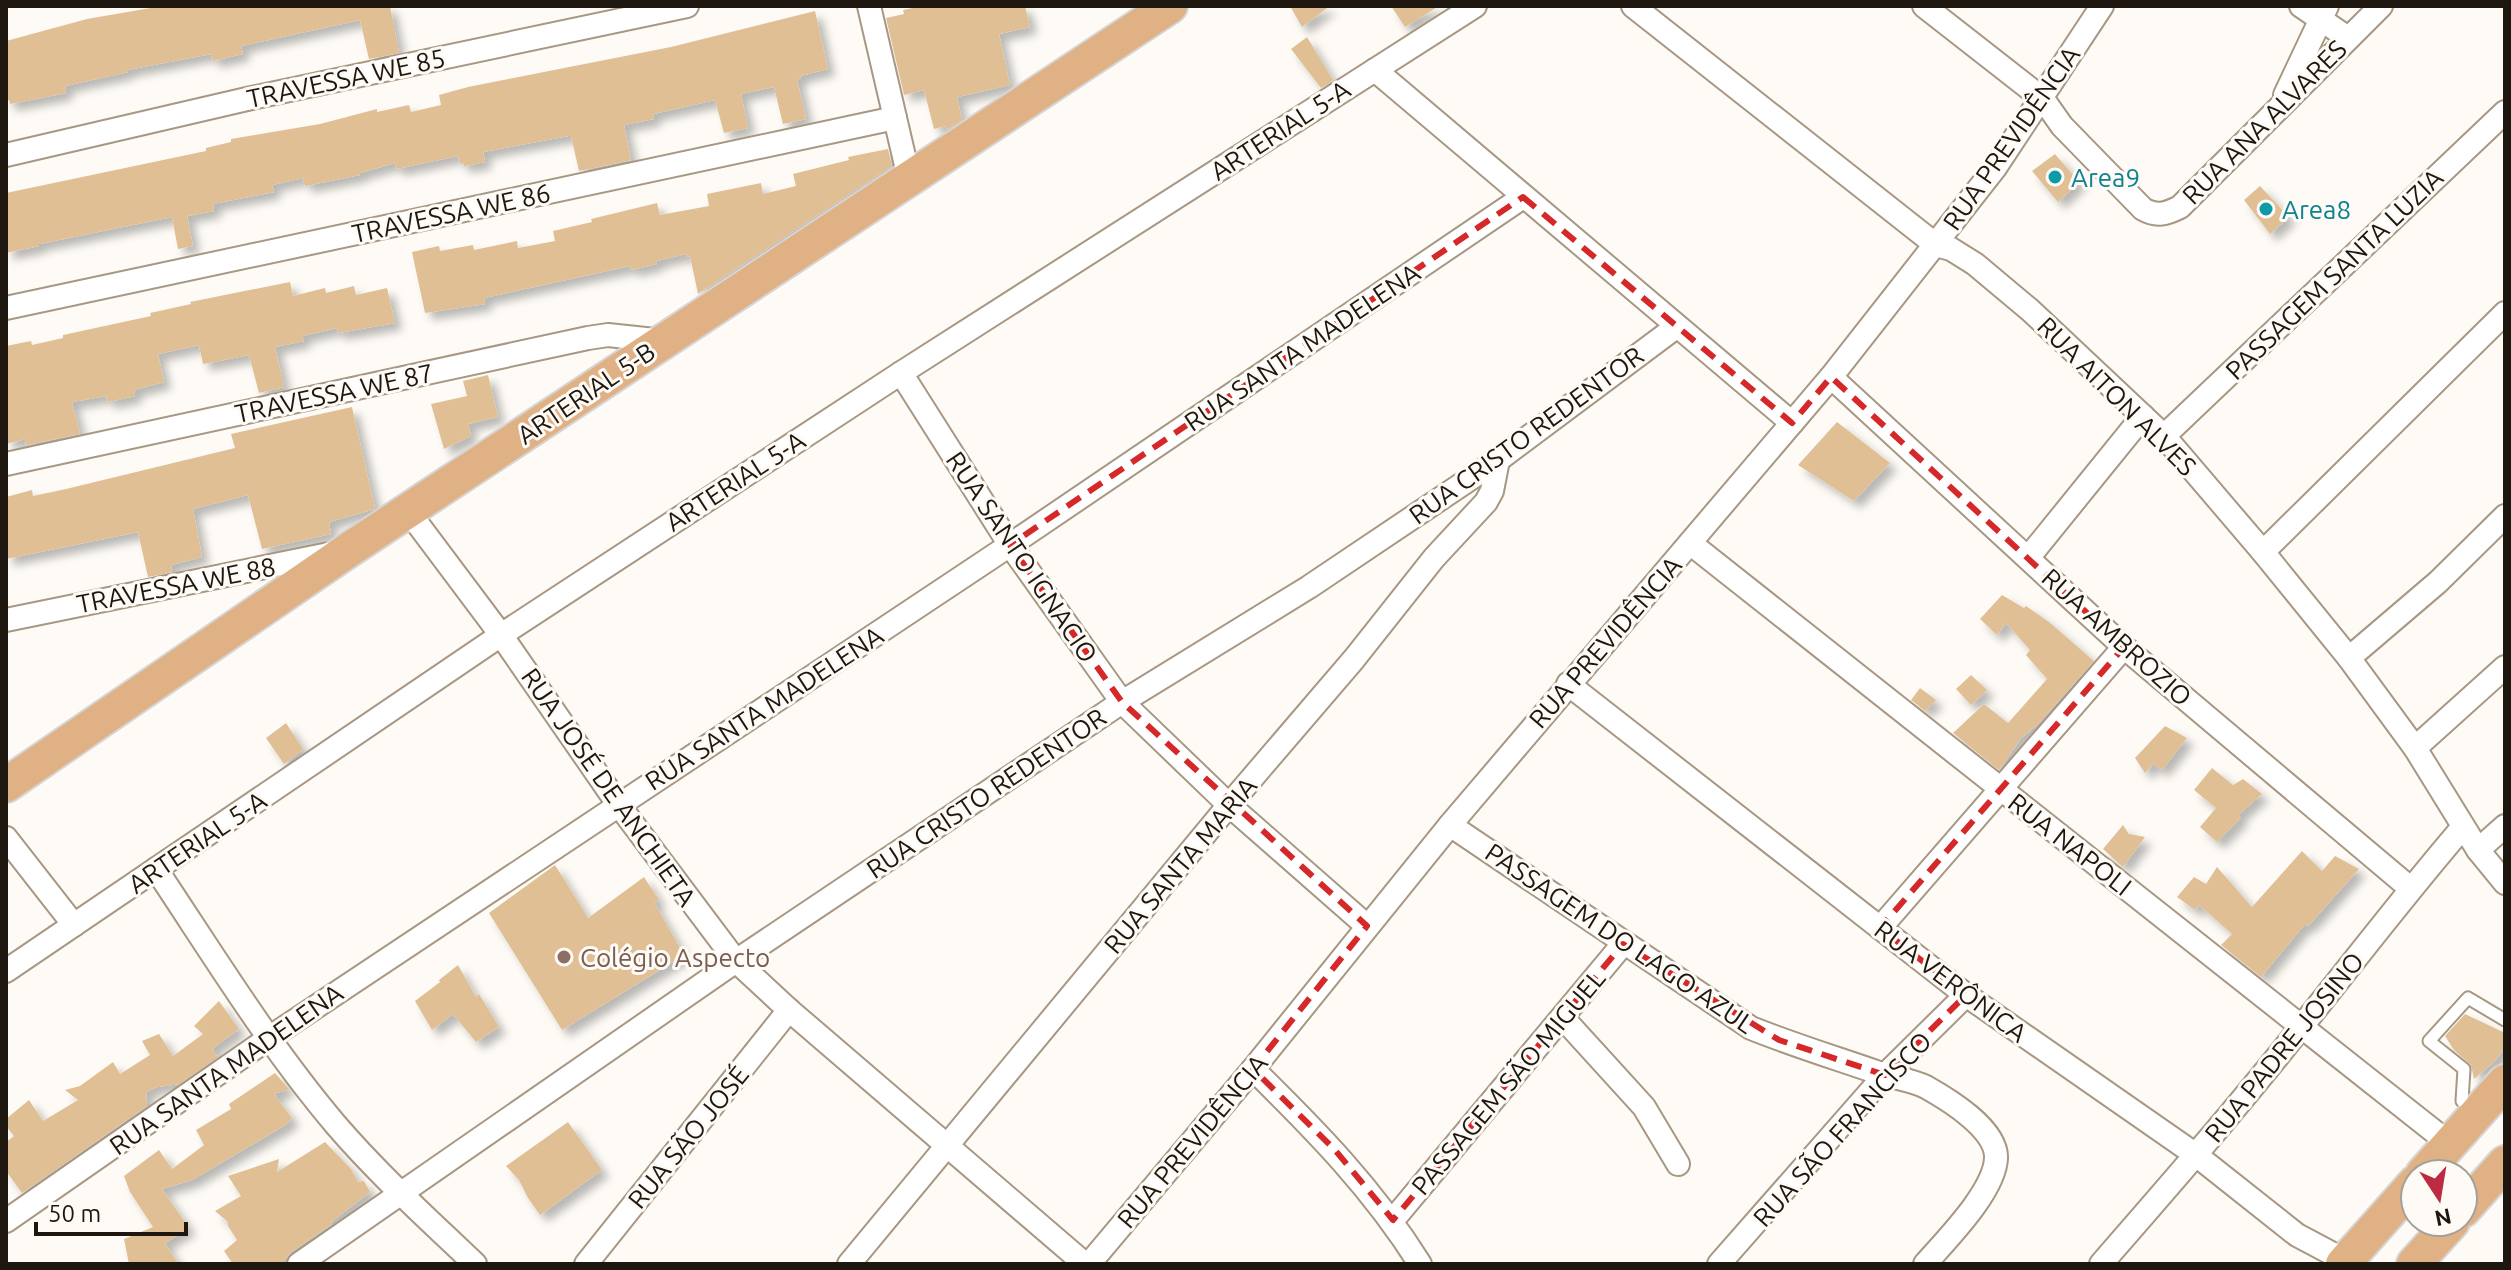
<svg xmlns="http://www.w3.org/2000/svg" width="2511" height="1270" font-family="Ubuntu,sans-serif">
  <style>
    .building { fill: #e0bf95; filter: url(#shadow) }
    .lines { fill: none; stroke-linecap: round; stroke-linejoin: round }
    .service-casing { stroke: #a89782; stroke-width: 15 }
    .minor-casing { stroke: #a89782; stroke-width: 26 }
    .primary-casing { stroke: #d6d5d4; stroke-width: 38 }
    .service { stroke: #fff; stroke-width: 11 }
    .minor { stroke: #fff; stroke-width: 22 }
    .primary { stroke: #dfb185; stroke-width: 34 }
    .marked { fill: none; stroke: #d62828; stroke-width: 6; stroke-dasharray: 16 10; stroke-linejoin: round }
    .culture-dot { fill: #0f9aa8; stroke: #fefbf6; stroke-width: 3 }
    .education-dot { fill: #8d6e63; stroke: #fefbf6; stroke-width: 3 }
    .labels { text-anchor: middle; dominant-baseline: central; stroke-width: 6; stroke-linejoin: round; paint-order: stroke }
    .street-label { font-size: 26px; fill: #1d170f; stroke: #fefbf6 }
    .culture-label { font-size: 26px; fill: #0d838f; stroke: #fefbf6; text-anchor: start }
    .education-label { font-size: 26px; fill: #785e54; stroke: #fefbf6; text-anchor: start }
  </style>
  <defs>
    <filter id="shadow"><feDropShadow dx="7" dy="7" stdDeviation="4" flood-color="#0004"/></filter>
  </defs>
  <rect width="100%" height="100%" fill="#fefbf6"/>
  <g class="building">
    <path d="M162,6H390L399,53L369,59L360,20L241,46L243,54L213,61L211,54L127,70L128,72L65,86L66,93L10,104L9,100L6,101V41L87,19Z"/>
    <path d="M922,6H1025L1030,27L999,34L1010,85L957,97L962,120L947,130L946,126L934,129L924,90L904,95L886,18L904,14L903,10Z"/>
    <path d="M1290,6H1330L1302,27Z"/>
    <path d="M1391,6H1439L1405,27Z"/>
    <path d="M815,11L828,69L800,76L801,78L797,79L806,119L783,124L774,87L741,94L748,128L724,133L715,100L653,114L654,119L624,125L631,160L579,171L571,136H568L483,152L485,162L464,166L463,163H460L458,156L396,169L395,163L360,173V175L305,186L303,178L272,185L274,192L213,204L214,211L187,216L193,246L178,249L172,217L39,244V246L6,253V193L206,151V148L231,142V139L320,124L377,109V112L409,105L411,112L441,105L439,95L468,87L671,47Z"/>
    <path d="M1307,37L1333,80L1321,88L1291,49Z"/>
    <path d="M888,149L892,166L698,294L690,256L686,257V254L656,261L657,264L631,270L630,266L484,298L485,304L425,313L412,252L439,246L440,251L473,245L474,250L517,241L518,248L555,241L553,231L592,222L591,219L657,203L660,215L709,206L707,194L761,183L763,194L796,186L793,174L849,160L848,157Z"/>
    <path d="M2055,154L2079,182L2058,202L2032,171Z"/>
    <path d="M2260,186L2289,217L2270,234L2244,200Z"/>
    <path d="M290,282L293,296L325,288L326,293L354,286L356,295L387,288L395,323L338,333L337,328L302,336L304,341L275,347L284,387L259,393L249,355L203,364L199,345L158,354L164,382L134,390L135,396L108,402L106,396L72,402L80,434L26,445L25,439L6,444V346L31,341L32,345L63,338V335L151,316L150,313L191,304L190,302Z"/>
    <path d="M488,375L498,417L468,424L471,436L444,449L431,404L467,396L463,381Z"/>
    <path d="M352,407L375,509L329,522L331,534L262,549L248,495L193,509L202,557L171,565L172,572L148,577L138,532L6,559V497L32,490L33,496L66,489L235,448L231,434Z"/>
    <path d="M1837,422L1890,463L1854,501L1798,465Z"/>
    <path d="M2002,595L2024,608L2026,606L2049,622L2094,661L2037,725L2021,738L1999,770L1953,733L1984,704L2008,723L2047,679L2026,655L2030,650L2006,623L1997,635L1980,619Z"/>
    <path d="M1971,675L1987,690L1971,705L1956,689Z"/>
    <path d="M1920,688L1936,700L1925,711L1911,700Z"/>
    <path d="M286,723L303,749L284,764L266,738Z"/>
    <path d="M2165,726L2187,738L2162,770L2153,764L2145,773L2135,758Z"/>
    <path d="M2212,768L2233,785L2243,779L2262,794L2238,815L2241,818L2217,842L2200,827L2216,808L2194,790Z"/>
    <path d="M2123,825L2129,834L2145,837L2123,867L2103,849Z"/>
    <path d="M2302,851L2322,871L2335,856L2359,869L2308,926L2305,924L2261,977L2221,945L2232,934L2199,905L2195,910L2177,897L2194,877L2206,884L2217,867L2252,907Z"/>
    <path d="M555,865L588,918L644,877L659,900L654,902L684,955L562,1030L489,913Z"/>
    <path d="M458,965L476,997L479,994L499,1027L476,1042L453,1014L432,1030L415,1001L440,982L439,980Z"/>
    <path d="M219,1001L239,1029L212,1049L218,1057L179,1084L157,1087L146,1092L147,1106L22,1193L6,1171V1142L14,1136L6,1126V1119L29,1100L43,1121L78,1100L65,1090L80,1086L113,1062L120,1074L150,1055L142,1041L159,1034L173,1056L203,1034L194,1026Z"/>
    <path d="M2465,1014L2505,1033V1047L2495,1061L2474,1079L2471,1065L2454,1050L2445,1036Z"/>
    <path d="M275,1073L289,1089L274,1094L292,1118L287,1124L192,1180L162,1189L189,1228L165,1243L178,1264H129L124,1239L153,1227L130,1192L124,1176L159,1150L172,1169L204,1145L196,1130L231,1109L229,1104Z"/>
    <path d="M568,1122L602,1170L540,1215L528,1198L519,1180L506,1166Z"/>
    <path d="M325,1142L351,1169L358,1182L364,1181L370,1192L331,1222L332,1224L291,1252L282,1264H233L224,1251L237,1240L228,1226V1222L215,1211L241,1196L228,1176L279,1159L277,1172Z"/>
  </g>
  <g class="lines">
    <defs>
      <path id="service" d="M2462,1101L2464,1069L2429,1041L2468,998L2505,1020"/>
      <g id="minor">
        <path d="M869,6L909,178"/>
        <path d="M1633,6L1936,245L1951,249L1975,264L2030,310L2164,436L2263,552L2349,658L2415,748L2478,850L2505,883"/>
        <path d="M1924,6L2043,99L2062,126L2143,209C2157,217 2166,214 2180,207L2381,6"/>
        <path d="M2301,6L2348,38"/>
        <path d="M1375,70L1792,423"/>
        <path d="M2285,95L2327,6"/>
        <path d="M6,155L247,99L687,6"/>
        <path d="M6,308L895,118"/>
        <path d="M901,373L1010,545L1122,702L1229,805L1367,926"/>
        <path d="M1831,377L2124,647L2410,888"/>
        <path d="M2164,436L2505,112"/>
        <path d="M6,464L588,338L608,335L664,341"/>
        <path d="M408,511L501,635L618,804L736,961L789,1010L1085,1264"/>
        <path d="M1690,543L2450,1144"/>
        <path d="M2263,552L2505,313"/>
        <path d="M2028,558L2143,416"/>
        <path d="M6,620L334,553"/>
        <path d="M2349,658L2438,582L2505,516"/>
        <path d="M1568,684L1966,995L2196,1155L2297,1235L2346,1261"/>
        <path d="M2415,748L2505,667"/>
        <path d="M1450,825L1751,1028C1793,1045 1836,1058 1879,1073C1894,1078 1912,1080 1926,1087C1949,1100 1997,1129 1996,1158C1995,1191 1946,1240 1925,1264"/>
        <path d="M6,838L74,925"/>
        <path d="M2478,850L2505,826"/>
        <path d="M156,869C214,956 269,1046 336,1125C379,1175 428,1219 475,1264"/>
        <path d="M1880,928L2124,647"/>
        <path d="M6,971L501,635L901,373L1475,6"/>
        <path d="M1563,1018L1644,1107L1678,1164"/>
        <path d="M1253,1069C1316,1131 1373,1189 1420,1264"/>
        <path d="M1393,1220L1623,944"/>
        <path d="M6,1221L269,1038L1010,545L1523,197"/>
        <path d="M299,1264L736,961L1122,702L1309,587L1498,460L1676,327"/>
        <path d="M586,1264L789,1010"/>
        <path d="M849,1264L1229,805L1354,659L1434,558L1486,502L1492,491L1498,460"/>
        <path d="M1089,1264L1253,1069L1450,825L1831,377L1995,168L2102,6"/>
        <path d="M1719,1264L1885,1075L1966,995"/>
        <path d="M2101,1264C2169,1186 2237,1108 2302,1026C2356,959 2407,892 2463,827"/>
      </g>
      <g id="primary">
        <path d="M6,785L347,551L1170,6"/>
        <path d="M2423,1174L2505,1082"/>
        <path d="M2463,1210L2505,1163"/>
        <path d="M2343,1264L2415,1183"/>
        <path d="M2414,1264L2452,1222"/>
      </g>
    </defs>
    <use href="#service" class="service-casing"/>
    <use href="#minor" class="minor-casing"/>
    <use href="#primary" class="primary-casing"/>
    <use href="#service" class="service"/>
    <use href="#minor" class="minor"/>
    <use href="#primary" class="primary"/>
  </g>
  <path class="marked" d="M1523,197L1792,423L1831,377L2124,647L1880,928L1966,995L1885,1075L1779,1040L1623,944L1393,1220L1335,1150L1253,1069L1367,926L1122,702L1010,545Z"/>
  <g class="culture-dot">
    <circle cx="2055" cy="177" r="8"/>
    <circle cx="2266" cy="209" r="8"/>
  </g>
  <circle class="education-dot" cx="564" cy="957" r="8"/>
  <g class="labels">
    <g class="street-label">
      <text transform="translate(346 78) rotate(-12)">TRAVESSA WE 85</text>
      <text transform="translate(2264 122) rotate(-45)">RUA ANA ALVARES</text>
      <text transform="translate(1280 130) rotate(-33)">ARTERIAL 5-A</text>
      <text transform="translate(2011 138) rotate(-55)">RUA PREVIDÊNCIA</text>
      <text transform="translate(451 213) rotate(-12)">TRAVESSA WE 86</text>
      <text transform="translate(2334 274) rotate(-44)">PASSAGEM SANTA LUZIA</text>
      <text transform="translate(1302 347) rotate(-34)">RUA SANTA MADELENA</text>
      <text transform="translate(334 393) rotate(-12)">TRAVESSA WE 87</text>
      <text transform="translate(586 393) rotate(-34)">ARTERIAL 5-B</text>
      <text transform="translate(2117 396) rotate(45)">RUA AITON ALVES</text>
      <text transform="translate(1526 435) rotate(-36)">RUA CRISTO REDENTOR</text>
      <text transform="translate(735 481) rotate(-33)">ARTERIAL 5-A</text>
      <text transform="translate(1022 557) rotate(56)">RUA SANTO IGNACIO</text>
      <text transform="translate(176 585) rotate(-11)">TRAVESSA WE 88</text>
      <text transform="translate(2117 637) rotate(42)">RUA AMBROZIO</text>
      <text transform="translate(1605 642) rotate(-49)">RUA PREVIDÊNCIA</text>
      <text transform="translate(764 708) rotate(-33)">RUA SANTA MADELENA</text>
      <text transform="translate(609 787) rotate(55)">RUA JOSÉ DE ANCHIETA</text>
      <text transform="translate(986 793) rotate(-34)">RUA CRISTO REDENTOR</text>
      <text transform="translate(197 842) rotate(-34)">ARTERIAL 5-A</text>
      <text transform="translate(2070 844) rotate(38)">RUA NAPOLI</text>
      <text transform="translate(1180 865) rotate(-50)">RUA SANTA MARIA</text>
      <text transform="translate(1620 938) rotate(34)">PASSAGEM DO LAGO AZUL</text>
      <text transform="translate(1951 981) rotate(37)">RUA VERÔNICA</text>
      <text transform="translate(2284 1047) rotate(-51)">RUA PADRE JOSINO</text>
      <text transform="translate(226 1069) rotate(-35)">RUA SANTA MADELENA</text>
      <text transform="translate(1508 1082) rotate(-50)">PASSAGEM SÃO MIGUEL</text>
      <text transform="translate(1842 1129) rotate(-48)">RUA SÃO FRANCISCO</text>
      <text transform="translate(688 1137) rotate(-51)">RUA SÃO JOSÉ</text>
      <text transform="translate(1192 1141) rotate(-50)">RUA PREVIDÊNCIA</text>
    </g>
    <g class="culture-label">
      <text x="2071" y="177">Area9</text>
      <text x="2282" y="209">Area8</text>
    </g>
    <g class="education-label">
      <text x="580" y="957">Colégio Aspecto</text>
    </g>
  </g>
  <rect width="2511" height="1270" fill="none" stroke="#1d170f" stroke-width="16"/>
  <g transform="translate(2439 1198) rotate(168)"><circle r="38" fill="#fefbf6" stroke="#a4a09a" stroke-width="2"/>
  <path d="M0-6L14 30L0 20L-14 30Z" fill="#bc2b42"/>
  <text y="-12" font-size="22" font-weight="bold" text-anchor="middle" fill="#1d170f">N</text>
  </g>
  <path d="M36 1222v12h150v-12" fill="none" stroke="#1d170f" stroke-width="4"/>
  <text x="48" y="1222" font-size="24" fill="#1d170f" stroke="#fefbf6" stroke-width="6" paint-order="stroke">50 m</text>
</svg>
